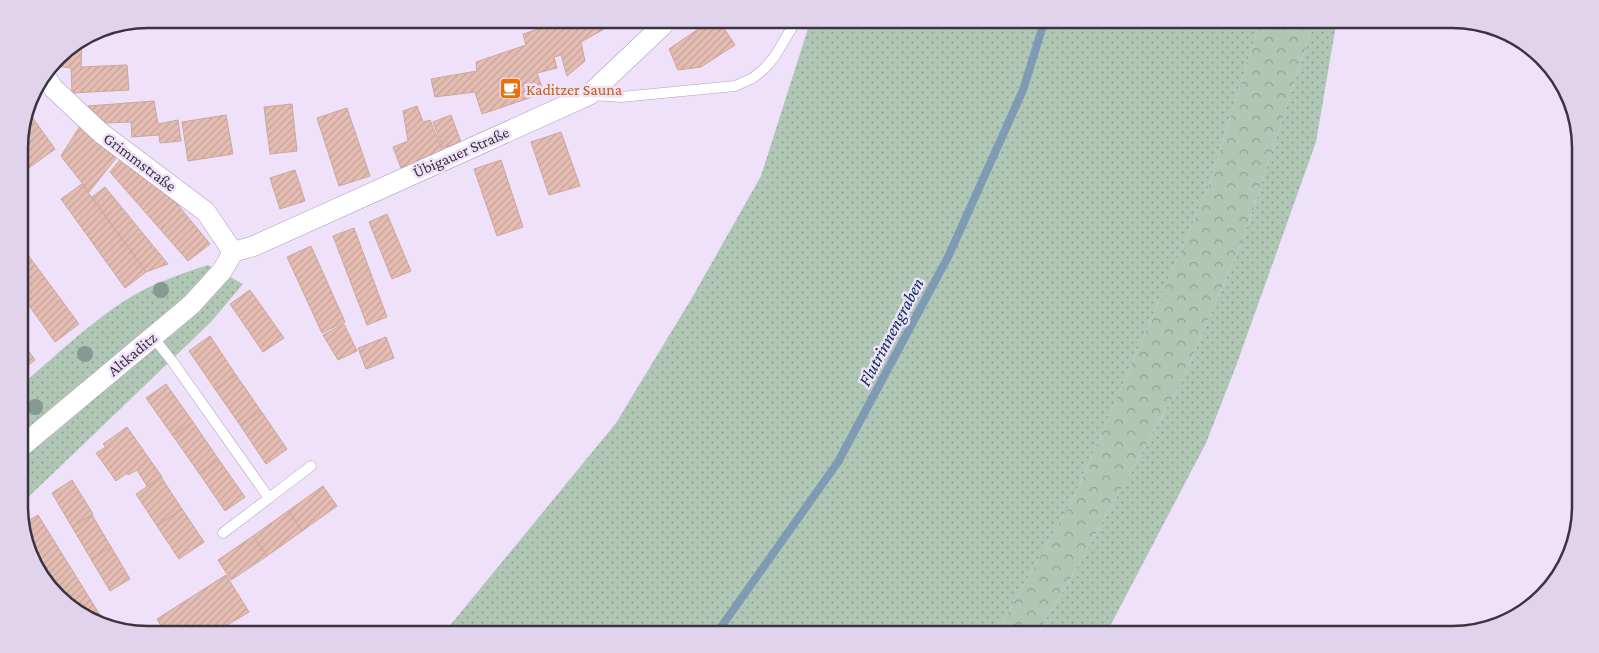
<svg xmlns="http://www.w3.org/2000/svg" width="1599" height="653" font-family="'Crimson Pro',serif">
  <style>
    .grass { fill: url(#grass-dots) }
    .forest { fill: url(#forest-crowns) }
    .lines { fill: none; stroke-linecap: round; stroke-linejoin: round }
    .stream { stroke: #7f9ab3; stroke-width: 8 }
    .building { fill: url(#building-hatch); stroke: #cca69c }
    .lane-casing { stroke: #b09ebc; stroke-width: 11 }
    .street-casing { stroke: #b09ebc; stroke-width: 21 }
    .lane { stroke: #fff; stroke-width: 10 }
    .street { stroke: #fff; stroke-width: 20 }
    .tree { fill: #849a92 }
    .labels { text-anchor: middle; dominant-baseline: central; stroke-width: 5; stroke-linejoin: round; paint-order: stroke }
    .food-label { font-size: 16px; fill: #c56008; stroke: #f0e1fb; text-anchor: start }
    .street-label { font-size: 16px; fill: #3b3440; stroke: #f0e1fb }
    .water-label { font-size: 18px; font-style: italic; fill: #002e50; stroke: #f0e1fb }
    .rim { fill: none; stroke: #3b3440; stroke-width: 2.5 }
  </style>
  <defs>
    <pattern id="grass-dots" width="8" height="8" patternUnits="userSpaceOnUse" patternTransform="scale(1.25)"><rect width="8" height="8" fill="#b0c7b6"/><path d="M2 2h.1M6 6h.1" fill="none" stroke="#90a295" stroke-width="1.8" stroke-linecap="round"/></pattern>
    <pattern id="forest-crowns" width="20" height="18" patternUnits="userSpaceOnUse" patternTransform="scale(1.25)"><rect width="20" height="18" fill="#b0c7b6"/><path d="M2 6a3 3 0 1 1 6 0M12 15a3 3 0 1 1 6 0" fill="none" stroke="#90a295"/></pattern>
    <pattern id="building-hatch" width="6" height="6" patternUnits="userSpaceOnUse" patternTransform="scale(1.25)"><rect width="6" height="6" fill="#e4bcb2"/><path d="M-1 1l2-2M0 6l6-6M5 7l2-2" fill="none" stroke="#c4a29a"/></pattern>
  </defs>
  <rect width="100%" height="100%" fill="#f0e1fb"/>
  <g class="grass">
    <path d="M811,19H1261L1208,188L1074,497L1005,618L994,634H443L616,423L693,296L761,176Z"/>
    <path d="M1315,19H1337L1316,142L1236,366L1206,443L1106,634H1036L1063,592L1182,381L1245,234Z"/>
    <path d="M208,265L243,284L211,322L21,504L20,386C56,356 93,319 134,295C157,282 183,273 208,265Z"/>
  </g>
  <path class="forest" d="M1261,19H1315L1245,234L1182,381L1063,592L1036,634H994L1005,618L1074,497L1208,188Z"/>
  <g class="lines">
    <path class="stream" d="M716,634L838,462L949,255L1023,90L1045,19"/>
  </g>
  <g class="building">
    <path d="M568,19H574L579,27L595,19H622L581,42L585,61L567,76L561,55L554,57L557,68L537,73L544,93L482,114L475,92L435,97L431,79L477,71L476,62L526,45L523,34Z"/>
    <path d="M713,19H718L735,45L701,67L678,70L669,49Z"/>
    <path d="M82,39L81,67L127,65L129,90L72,93L71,68L56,66V59L62,51Z"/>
    <path d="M154,101L158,124L178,120L181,141L160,143L159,135L132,137L131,122L106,123L88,106Z"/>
    <path d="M292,104L297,151L270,154L264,107Z"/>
    <path d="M417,106L423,122L430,120L444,153L401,168L393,147L408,141L403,111Z"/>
    <path d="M347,108L370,176L339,186L317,118Z"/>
    <path d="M27,110L55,149L19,175V138Z"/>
    <path d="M226,115L233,154L188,161L182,122Z"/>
    <path d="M451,115L461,142L443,148L433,122Z"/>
    <path d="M80,126L117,157L89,192L61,156Z"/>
    <path d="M561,132L580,186L549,195L531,142Z"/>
    <path d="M120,160L173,199L210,244L188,261L110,172Z"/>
    <path d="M501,160L523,227L497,236L474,169Z"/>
    <path d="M295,170L305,201L280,209L270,178Z"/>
    <path d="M82,184L146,272L125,288L61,199Z"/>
    <path d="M105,187L168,264L146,272L92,197Z"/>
    <path d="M387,214L411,271L392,279L369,222Z"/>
    <path d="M354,228L387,317L367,325L333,236Z"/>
    <path d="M20,244L79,324L55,342L20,293Z"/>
    <path d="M311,246L345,322L322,333L287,257Z"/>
    <path d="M250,290L284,338L263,352L230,304Z"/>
    <path d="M344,324L357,351L338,360L323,335Z"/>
    <path d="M210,336L236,375L215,389L189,351Z"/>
    <path d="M386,337L394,358L366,369L358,348Z"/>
    <path d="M20,339L35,360L20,372Z"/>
    <path d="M236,375L261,411L240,425L215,389Z"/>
    <path d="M166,384L193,422L173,436L146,398Z"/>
    <path d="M261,411L287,449L266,464L240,425Z"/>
    <path d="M193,422L219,460L199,473L173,436Z"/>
    <path d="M127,427L162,477L147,486L137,470L128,475L127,473L116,481L96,453L106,447L103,444Z"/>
    <path d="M219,460L245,497L225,511L199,473Z"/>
    <path d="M161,477L182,509L157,526L136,494Z"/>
    <path d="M72,480L93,514L72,527L52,493Z"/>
    <path d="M323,486L337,506L302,531L288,511Z"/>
    <path d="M182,509L204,542L179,559L157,526Z"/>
    <path d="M288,511L302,531L267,556L253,536Z"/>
    <path d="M38,515L108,628L50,590L21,531V525Z"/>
    <path d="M92,515L111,547L91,559L72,527Z"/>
    <path d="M253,536L267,556L231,580L218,560Z"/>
    <path d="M111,547L130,579L110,591L91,559Z"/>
    <path d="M226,575L249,612L212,634H166L157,619Z"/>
  </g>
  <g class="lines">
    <defs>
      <g id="lane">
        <path d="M591,95L621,97L735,86L753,78L765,68L775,56L797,19"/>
        <path d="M153,337L172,361L269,498L223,533"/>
        <path d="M269,498L311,466"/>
      </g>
      <g id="street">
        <path d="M44,75L53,88L101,133L206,212L233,252"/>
        <path d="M233,252L254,246L589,95L662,26L667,19"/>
        <path d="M21,447L191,305L222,271L233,252"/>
      </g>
    </defs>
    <use href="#lane" class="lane-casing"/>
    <use href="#street" class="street-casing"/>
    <use href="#lane" class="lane"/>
    <use href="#street" class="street"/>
  </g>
  <g class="tree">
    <circle cx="161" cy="290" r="8"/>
    <circle cx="85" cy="354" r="8"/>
    <circle cx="35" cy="407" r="8"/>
  </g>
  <defs>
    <symbol id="cafe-square" viewBox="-11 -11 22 22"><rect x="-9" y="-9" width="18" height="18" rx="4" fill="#e8710a" stroke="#f0e1fb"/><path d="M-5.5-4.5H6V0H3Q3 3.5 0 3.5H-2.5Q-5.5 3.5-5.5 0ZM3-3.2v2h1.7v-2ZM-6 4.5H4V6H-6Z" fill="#fff"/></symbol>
  </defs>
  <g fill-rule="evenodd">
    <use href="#cafe-square" x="498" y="76" width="25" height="25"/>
  </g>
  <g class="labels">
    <g class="food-label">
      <text x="526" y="89">Kaditzer Sauna</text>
    </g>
    <g class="street-label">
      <text transform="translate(461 152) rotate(-24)">Übigauer Straße</text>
      <text transform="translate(140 162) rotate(37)">Grimmstraße</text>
      <text transform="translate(132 354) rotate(-40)">Altkaditz</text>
    </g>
    <g class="water-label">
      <text transform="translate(891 332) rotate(-62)">Flutrinnengraben</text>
    </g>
  </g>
  <path d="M0 0H1599V653H0ZM148 28H1452A120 120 0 0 1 1572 148V506A120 120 0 0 1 1452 626H148A120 120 0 0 1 28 506V148A120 120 0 0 1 148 28Z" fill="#e2d3ec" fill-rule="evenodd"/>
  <path class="rim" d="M148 28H1452A120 120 0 0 1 1572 148V506A120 120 0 0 1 1452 626H148A120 120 0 0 1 28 506V148A120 120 0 0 1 148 28Z"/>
</svg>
